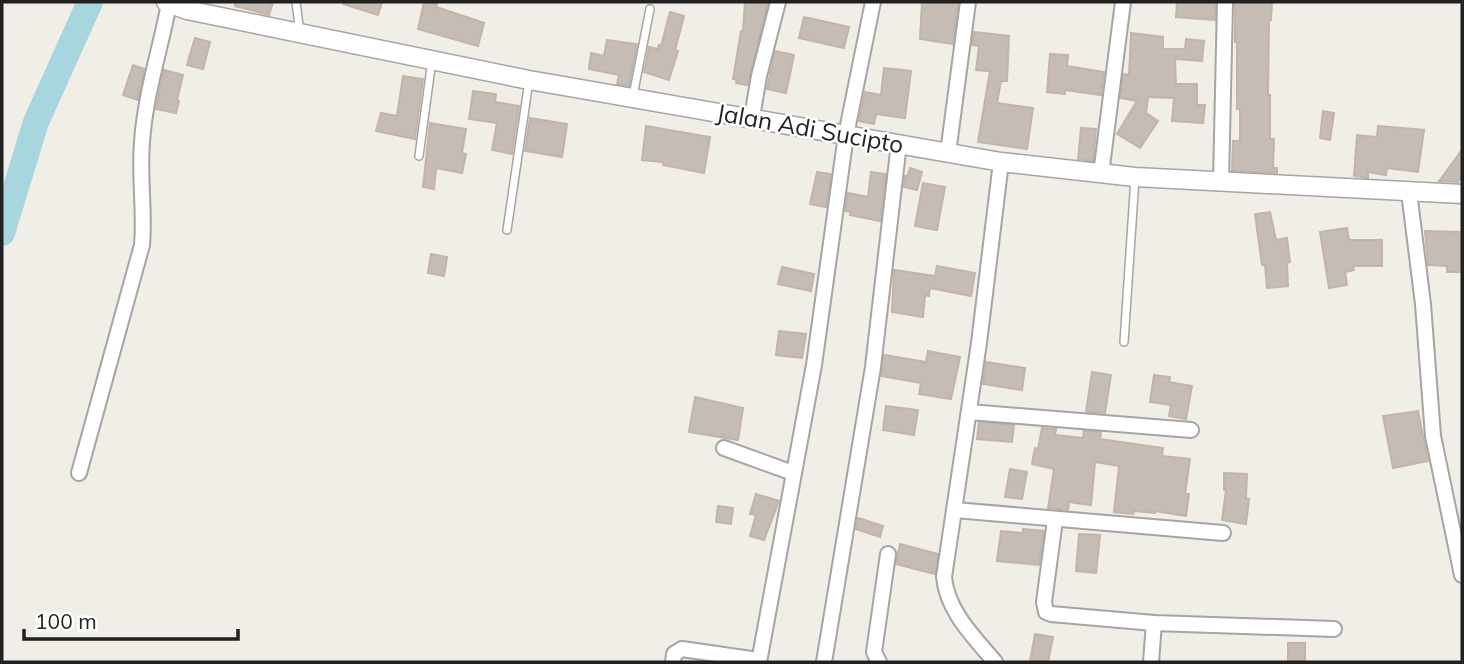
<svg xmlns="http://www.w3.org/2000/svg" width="1464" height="664" font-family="Mulish,sans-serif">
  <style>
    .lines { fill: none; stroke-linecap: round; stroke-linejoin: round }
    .river { stroke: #a8d6de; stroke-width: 26 }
    .building { fill: #c6bcb6; stroke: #c3b3a9; stroke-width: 2 }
    .service-casing { stroke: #a5a5a5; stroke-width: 10 }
    .minor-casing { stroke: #a5a5a5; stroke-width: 18 }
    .tertiary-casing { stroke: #a5a5a5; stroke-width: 21 }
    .service { stroke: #fff; stroke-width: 7 }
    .minor { stroke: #fff; stroke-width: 14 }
    .tertiary { stroke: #fff; stroke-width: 18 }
    .labels { text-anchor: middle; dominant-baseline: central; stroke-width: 5; stroke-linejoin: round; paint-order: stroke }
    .street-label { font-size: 24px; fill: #212121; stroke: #fff }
  </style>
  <rect width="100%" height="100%" fill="#f1ede7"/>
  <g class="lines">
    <path class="river" d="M2,233L36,122L90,2"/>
  </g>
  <g class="building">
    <path d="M235,2H273L269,15L235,6Z"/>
    <path d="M343,2H382L378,15L343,4Z"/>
    <path d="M424,2H437L436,7L484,23L478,46L418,29Z"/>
    <path d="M745,2H768L748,85L736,83L737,80L733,79L741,31H743Z"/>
    <path d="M922,2L958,3L953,44L920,39Z"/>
    <path d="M1177,2H1215V20L1176,17Z"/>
    <path d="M1235,2H1272L1271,20H1269L1268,95H1270V139H1274L1273,168H1277V173L1232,171L1233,141H1240V109H1237V42H1235Z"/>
    <path d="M670,12L684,16L675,50L678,51L669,80L644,72L649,47L658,49L659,45L661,46Z"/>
    <path d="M804,17L849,27L844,48L799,38Z"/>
    <path d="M974,32L1009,36L1007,81H1001L997,103L1033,108L1027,149L978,142L990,71L976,70L979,46L972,45Z"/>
    <path d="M1131,33L1163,37V49H1185L1186,39L1204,41L1202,61L1175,59L1176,84H1197V105H1205L1203,123L1172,121L1174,98L1148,97L1146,113L1158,121L1140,148L1117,134L1137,101L1120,98L1123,74L1129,75Z"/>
    <path d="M195,38L210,42L203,69L187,65Z"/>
    <path d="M607,40L637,44L629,86L617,84L619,75L589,69L591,53L604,56Z"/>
    <path d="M775,51L794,55L786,93L767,89Z"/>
    <path d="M1050,54L1068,55L1067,66L1104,72L1101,95L1065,90V94L1047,92Z"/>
    <path d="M133,65L144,69L138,100L123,95Z"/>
    <path d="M884,68L911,71L905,118L876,114L874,124L859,121L865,92L881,95Z"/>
    <path d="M164,70L183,75L177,100L179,101L176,113L156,109Z"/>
    <path d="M403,76L423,79L415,139L376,131L381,113L397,116Z"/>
    <path d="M473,91L496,94L495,102L519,106L512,154L492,150L497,123L469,119Z"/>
    <path d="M1323,111L1334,113L1330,140L1320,138Z"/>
    <path d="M530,118L567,124L562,157L525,151Z"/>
    <path d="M430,123L466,129L462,153L466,154L462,173L436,168L434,189L423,187Z"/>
    <path d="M646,126L710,137L704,173L663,165V162L642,160Z"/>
    <path d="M1378,126L1424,130L1418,172L1387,168L1386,175L1368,172V178L1354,176L1357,135L1377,137Z"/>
    <path d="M1081,128L1096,129L1093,161L1078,159Z"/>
    <path d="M1462,150V176L1458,182L1439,181Z"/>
    <path d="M910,168L922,172L917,190L904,187L905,176L907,177Z"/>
    <path d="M817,172L831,174L826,207L810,204Z"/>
    <path d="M871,172L886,174L880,221L850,215L851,212L845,211L848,193L868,197Z"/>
    <path d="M923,183L945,187L937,230L915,226Z"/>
    <path d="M1270,212L1276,240L1287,238L1290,262L1287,263L1288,286L1267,288L1265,265H1262L1255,214Z"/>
    <path d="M1347,228L1349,240H1382V266H1353L1354,270L1345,272L1347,285L1329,288L1320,232Z"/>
    <path d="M1425,231L1462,232V272H1447V266L1428,265Z"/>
    <path d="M431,254L447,257L444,276L428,273Z"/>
    <path d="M937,266L975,273L971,296L930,288L929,296L925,295L923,317L892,312L894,270L935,276Z"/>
    <path d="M782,267L814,274L811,291L778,284Z"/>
    <path d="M779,331L806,334L802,358L776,355Z"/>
    <path d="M928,351L960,357L951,399L919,394L921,383L881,376L884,355L926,362Z"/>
    <path d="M986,362L1025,368L1022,390L983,384Z"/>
    <path d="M1092,372L1111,375L1105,413L1086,412Z"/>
    <path d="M1154,375L1170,377L1169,382L1192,386L1186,419L1169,416L1171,405L1150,402Z"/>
    <path d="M695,397L743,408L738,440L689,432Z"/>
    <path d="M886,406L918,410L914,435L883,430Z"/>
    <path d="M1418,411L1428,461L1393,468L1383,416Z"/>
    <path d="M979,422L1014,425L1012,442L977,439Z"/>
    <path d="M1042,428L1056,429L1055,435L1083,438L1084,431L1101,432L1100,439L1163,448L1162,456L1190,459L1185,494H1189L1186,516L1155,511V513L1134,511L1133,514L1114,512L1119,466L1095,462L1091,505L1069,502L1068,510L1048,508L1054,469L1032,464L1035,448L1038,449Z"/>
    <path d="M1010,469L1027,472L1022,499L1005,497Z"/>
    <path d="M1224,473L1247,474L1246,498L1249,499L1246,524L1222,520L1226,490H1224Z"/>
    <path d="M756,494L779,501L764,540L750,536L756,515L750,514Z"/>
    <path d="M718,506L733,508L731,524L716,522Z"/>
    <path d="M858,518L883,526L880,537L856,529Z"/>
    <path d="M1023,529L1044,531L1039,565L997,561L1001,531L1023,533Z"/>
    <path d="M1079,534L1100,535L1096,573L1076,571Z"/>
    <path d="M900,544L938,554L935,574L896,564Z"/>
    <path d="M1035,634L1053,637L1048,662L1030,661Z"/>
    <rect x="1288" y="643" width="17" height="19"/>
  </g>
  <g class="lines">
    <defs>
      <g id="service">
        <path d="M296,2L300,34"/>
        <path d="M633,96L650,9"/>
        <path d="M419,156L432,60"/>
        <path d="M507,230L529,81"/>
        <path d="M1124,342L1135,178"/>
      </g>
      <g id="minor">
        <path d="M752,117L759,76L778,2"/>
        <path d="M948,153L968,2"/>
        <path d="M1101,174L1123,2"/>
        <path d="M1221,181L1225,2"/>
        <path d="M1409,192L1423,304L1433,436L1462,575"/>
        <path d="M969,412L1191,430"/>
        <path d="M724,448L793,473"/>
        <path d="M79,473L142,245C145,211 139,177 142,142C145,96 160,50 169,4"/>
        <path d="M955,510L1223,533"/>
        <path d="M1055,520L1044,602L1046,612L1051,614L1154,623L1334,629"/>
        <path d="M673,662L674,654L682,649L758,660"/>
        <path d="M759,662L814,365L846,135L873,2"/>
        <path d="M824,662L873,367L899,143"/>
        <path d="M879,662L874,652L888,554"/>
        <path d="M995,662C974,637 947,611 944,577L979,343L1001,162"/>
        <path d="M1151,662L1154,623"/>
      </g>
      <path id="tertiary" d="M166,2L187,10L529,80L1001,162L1135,177L1462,194"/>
    </defs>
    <use href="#service" class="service-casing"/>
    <use href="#minor" class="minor-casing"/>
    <use href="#tertiary" class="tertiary-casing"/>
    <use href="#service" class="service"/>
    <use href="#minor" class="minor"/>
    <use href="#tertiary" class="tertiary"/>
  </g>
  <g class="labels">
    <g class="street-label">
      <text transform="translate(810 128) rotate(10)">Jalan Adi Sucipto</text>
    </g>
  </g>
  <rect width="1464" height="664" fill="none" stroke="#212121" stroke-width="7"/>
  <path d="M24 629v10h214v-10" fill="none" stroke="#212121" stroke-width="3.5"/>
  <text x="35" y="629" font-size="21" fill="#212121" stroke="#ffffff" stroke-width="5" paint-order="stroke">100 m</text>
</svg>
